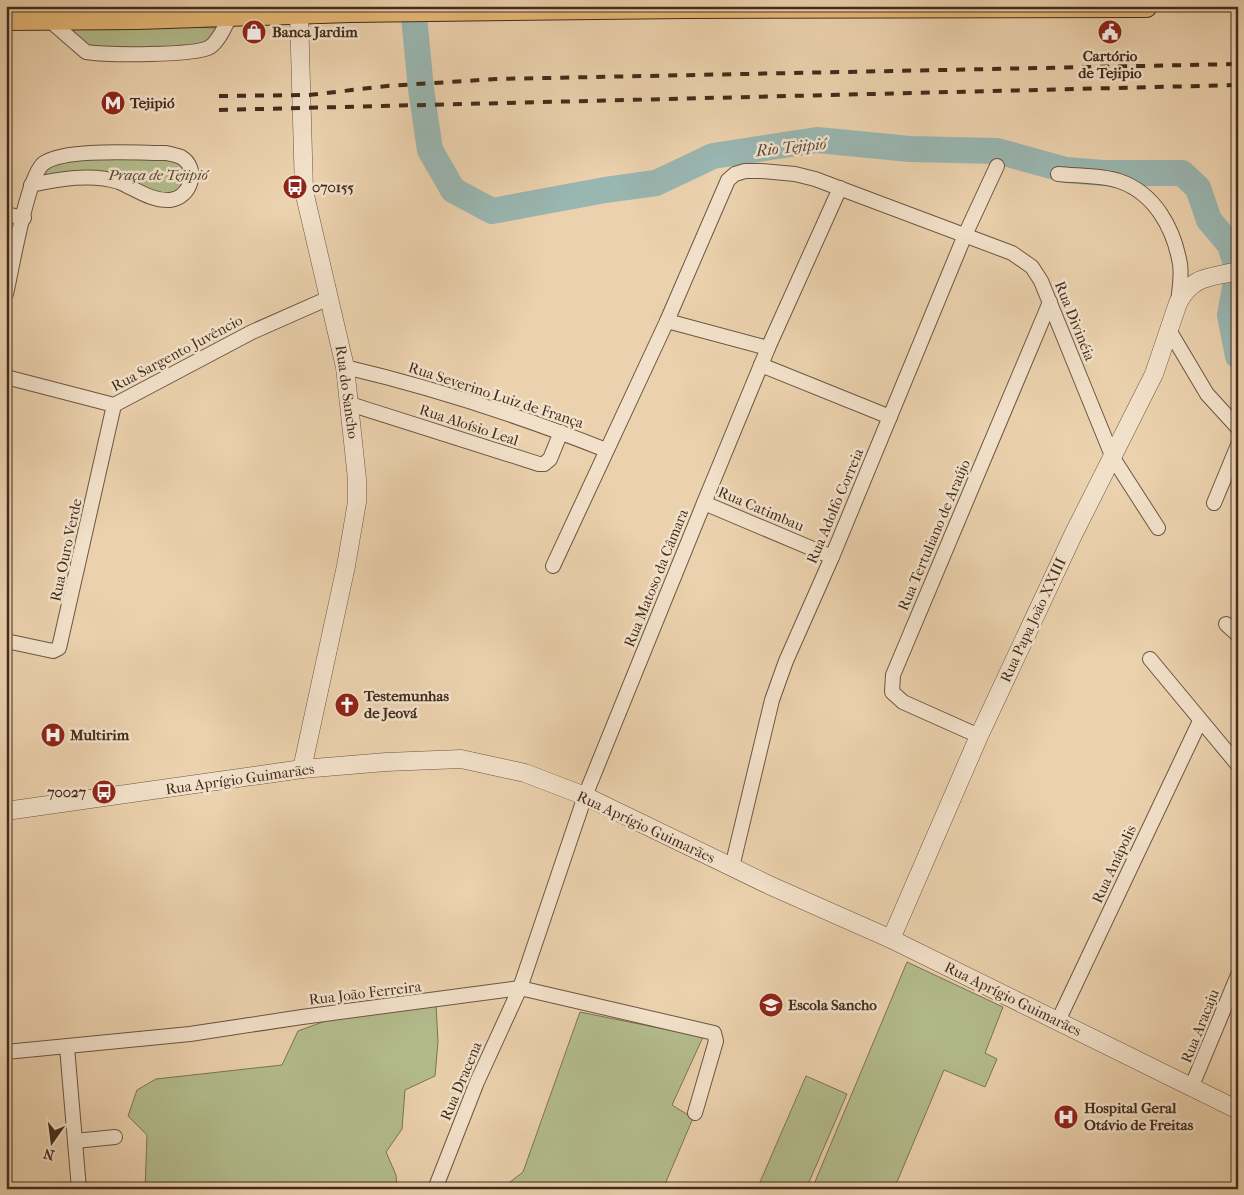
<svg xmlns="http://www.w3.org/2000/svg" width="1244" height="1195" font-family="'IM FELL French Canon',serif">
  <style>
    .green { fill: #b3bc8d; stroke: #7b7454 }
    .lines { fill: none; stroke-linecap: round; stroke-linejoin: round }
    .river { stroke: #99b6b1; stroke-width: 26 }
    .minor-casing { stroke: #6d5540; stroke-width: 16 }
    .tertiary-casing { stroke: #6d5540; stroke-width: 19 }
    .primary-casing { stroke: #432c1c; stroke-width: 24 }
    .minor { stroke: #f2e1ca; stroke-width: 14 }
    .tertiary { stroke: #f2e1ca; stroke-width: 18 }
    .primary { stroke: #e6b876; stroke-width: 22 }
    .rail { stroke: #432c1c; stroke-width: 4; stroke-dasharray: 9 9; stroke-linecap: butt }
    .labels { text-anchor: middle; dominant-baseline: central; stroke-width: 5; stroke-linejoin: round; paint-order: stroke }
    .poi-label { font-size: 15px; font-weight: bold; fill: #432c1c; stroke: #f2e1ca; text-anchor: start }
    .park-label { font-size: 15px; font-style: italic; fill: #594933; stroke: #f2e1ca }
    .street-label { font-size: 15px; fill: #432c1c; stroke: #f2e1ca }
    .water-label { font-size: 16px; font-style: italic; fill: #54483a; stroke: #f2e1ca }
  </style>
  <rect width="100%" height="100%" fill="#ebd1ad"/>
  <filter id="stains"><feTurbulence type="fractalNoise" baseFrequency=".004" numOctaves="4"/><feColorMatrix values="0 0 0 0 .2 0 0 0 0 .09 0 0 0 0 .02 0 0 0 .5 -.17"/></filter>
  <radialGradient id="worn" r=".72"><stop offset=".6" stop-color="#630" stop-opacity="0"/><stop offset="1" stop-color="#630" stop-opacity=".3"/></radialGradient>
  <g class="green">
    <path d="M59,25L223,28L214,42L191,51H86Z"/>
    <path d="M166,151L188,168L180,197L115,182H31L45,161Z"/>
    <path d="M907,962L1003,1007L985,1053L997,1059L985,1087L944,1070L894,1189H812Z"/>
    <path d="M436,1004L438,1042L435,1076L405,1090L402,1129L386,1152L396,1175L397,1189H145L147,1135L128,1116L137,1090L156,1079L282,1065L298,1031L328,1020Z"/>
    <path d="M580,1012L703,1037L672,1105L693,1118L663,1189H501L523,1172Z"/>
    <path d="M806,1076L847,1094L806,1189H757Z"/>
  </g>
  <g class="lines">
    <path class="river" d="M413,6L421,89L430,150L453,190L492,211L605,190L656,183L713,156L817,140L910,149L997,151L1066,170L1103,173H1182L1198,188L1209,220L1230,245L1238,270L1230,315L1238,356"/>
    <defs>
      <g id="minor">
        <path d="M48,19L86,52C106,55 195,56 210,47C220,40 225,25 231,15"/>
        <path d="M1058,174C1077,176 1101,175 1119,181C1155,193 1174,229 1180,264C1182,276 1179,291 1178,303"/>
        <path d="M6,214L24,218"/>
        <path d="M6,294C12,269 27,175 44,163C66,148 138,153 166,153C171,154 176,155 181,157C200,168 191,198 170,200C151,201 136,189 119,182C92,173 58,179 31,185"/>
        <path d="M1169,330L1207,394L1238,428"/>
        <path d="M768,348L667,321L728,180L735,174L745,171H761L795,174L815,179L1012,253L1032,267L1041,281L1113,458L1158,528"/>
        <path d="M761,365L890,417"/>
        <path d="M345,367C435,388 520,416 606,450"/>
        <path d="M6,377L114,405L252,332L329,298"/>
        <path d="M350,404L539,464H544L550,459L561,432"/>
        <path d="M704,503L832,557"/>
        <path d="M1214,503L1238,445"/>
        <path d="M553,566L667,321"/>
        <path d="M1226,624L1238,635"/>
        <path d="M6,641L53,651L59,648L114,405"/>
        <path d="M1150,659L1238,765"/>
        <path d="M979,736L903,702L892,692L893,675L1050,302"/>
        <path d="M732,867L772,700L786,661L832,557L965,235L997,166"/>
        <path d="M1058,1021L1200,721"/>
        <path d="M67,1047L79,1189"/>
        <path d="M6,1052L190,1034L302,1017L520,988L714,1033L716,1041L695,1113"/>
        <path d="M1191,1088L1238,975"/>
        <path d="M75,1141L115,1137"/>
        <path d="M435,1189L477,1082L520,988L585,796L704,503L768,348L840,188"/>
      </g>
      <g id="tertiary">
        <path d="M299,13L304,191L345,367L357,479V502L346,566L302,769"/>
        <path d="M6,811L302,769L386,762L461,759L525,773L585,796L769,885L891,939L1238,1110"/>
        <path d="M891,939L979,736L1073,535L1154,374L1178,303C1193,275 1209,278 1238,271"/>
      </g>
      <path id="primary" d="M6,19L138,18L350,11L686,7L1146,6"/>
    </defs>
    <use href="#minor" class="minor-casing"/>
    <use href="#tertiary" class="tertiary-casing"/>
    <use href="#primary" class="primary-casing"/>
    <use href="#minor" class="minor"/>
    <use href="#tertiary" class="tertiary"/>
    <use href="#primary" class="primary"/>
    <g class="rail">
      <path d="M219,96L309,95L387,86L496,79L1238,64"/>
      <path d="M219,110L1238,85"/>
    </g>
  </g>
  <defs>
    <symbol id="shop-disc" viewBox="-11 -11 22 22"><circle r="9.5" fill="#8f2418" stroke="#f2e1ca"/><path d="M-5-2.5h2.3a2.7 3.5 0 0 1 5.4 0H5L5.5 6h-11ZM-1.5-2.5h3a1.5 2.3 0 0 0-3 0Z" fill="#fff"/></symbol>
    <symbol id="civic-disc" viewBox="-11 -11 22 22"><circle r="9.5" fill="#8f2418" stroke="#f2e1ca"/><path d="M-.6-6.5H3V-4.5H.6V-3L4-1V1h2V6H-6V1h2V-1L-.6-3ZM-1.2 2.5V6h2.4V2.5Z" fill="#fff"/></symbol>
    <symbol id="metro-disc" viewBox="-11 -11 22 22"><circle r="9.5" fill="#8f2418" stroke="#f2e1ca"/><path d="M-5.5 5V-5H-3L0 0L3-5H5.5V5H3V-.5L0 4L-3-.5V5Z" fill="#fff"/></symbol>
    <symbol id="bus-disc" viewBox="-11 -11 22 22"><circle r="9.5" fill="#8f2418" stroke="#f2e1ca"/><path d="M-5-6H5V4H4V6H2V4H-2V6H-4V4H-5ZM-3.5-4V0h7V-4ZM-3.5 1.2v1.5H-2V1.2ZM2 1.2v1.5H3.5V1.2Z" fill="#fff"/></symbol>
    <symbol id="church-disc" viewBox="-11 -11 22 22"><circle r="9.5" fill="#8f2418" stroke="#f2e1ca"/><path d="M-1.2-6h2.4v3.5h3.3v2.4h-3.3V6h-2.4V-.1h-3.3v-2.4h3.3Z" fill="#fff"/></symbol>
    <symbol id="hospital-disc" viewBox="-11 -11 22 22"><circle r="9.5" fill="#8f2418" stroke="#f2e1ca"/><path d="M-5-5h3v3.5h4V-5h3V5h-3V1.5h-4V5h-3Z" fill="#fff"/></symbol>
    <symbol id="school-disc" viewBox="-11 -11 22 22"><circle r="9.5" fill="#8f2418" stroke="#f2e1ca"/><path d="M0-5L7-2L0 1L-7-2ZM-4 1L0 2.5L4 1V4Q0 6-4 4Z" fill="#fff"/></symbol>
  </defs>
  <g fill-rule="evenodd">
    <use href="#shop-disc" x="240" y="18" width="28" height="28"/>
    <use href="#civic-disc" x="1096" y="18" width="28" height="28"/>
    <use href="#metro-disc" x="99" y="89" width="28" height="28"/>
    <use href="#bus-disc" x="281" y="173" width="28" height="28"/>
    <use href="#church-disc" x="333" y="691" width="28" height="28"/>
    <use href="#hospital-disc" x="39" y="721" width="28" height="28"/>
    <use href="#bus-disc" x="90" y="778" width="28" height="28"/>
    <use href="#school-disc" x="757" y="991" width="28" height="28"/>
    <use href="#hospital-disc" x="1052" y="1103" width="28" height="28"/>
  </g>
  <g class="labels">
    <g class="poi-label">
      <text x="272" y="32">Banca Jardim</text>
      <text x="1110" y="56" text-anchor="middle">Cartório<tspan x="1110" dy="17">de Tejipio</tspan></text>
      <text x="130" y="103">Tejipió</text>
      <text x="312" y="187">070155</text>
      <text x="364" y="696">Testemunhas<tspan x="364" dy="17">de Jeová</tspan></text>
      <text x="70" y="735">Multirim</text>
      <text x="86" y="792" text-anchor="end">70027</text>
      <text x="788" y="1005">Escola Sancho</text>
      <text x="1084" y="1108">Hospital Geral<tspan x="1084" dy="17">Otávio de Freitas</tspan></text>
    </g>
    <g class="park-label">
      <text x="158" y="175">Praça de Tejipió</text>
    </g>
    <g class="street-label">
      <text transform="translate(1075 321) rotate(68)">Rua Divinéia</text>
      <text transform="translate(177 353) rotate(-28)">Rua Sargento Juvêncio</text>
      <text transform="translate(347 392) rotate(82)">Rua do Sancho</text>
      <text transform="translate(496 395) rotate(18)">Rua Severino Luiz de França</text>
      <text transform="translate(469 425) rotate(18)">Rua Aloísio Leal</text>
      <text transform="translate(835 506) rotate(-67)">Rua Adolfo Correia</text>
      <text transform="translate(761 509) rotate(23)">Rua Catimbau</text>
      <text transform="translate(934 535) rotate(-67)">Rua Tertuliano de Araújo</text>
      <text transform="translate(66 550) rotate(-78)">Rua Ouro Verde</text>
      <text transform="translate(656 578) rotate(-68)">Rua Matoso da Câmara</text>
      <text transform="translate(1033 620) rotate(-65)">Rua Papa João XXIII</text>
      <text transform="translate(240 779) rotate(-8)">Rua Aprígio Guimarães</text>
      <text transform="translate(646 827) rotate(25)">Rua Aprígio Guimarães</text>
      <text transform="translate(1114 864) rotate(-65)">Rua Anápolis</text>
      <text transform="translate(365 993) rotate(-7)">Rua João Ferreira</text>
      <text transform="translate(1013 999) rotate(26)">Rua Aprígio Guimarães</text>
      <text transform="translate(1200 1026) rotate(-68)">Rua Aracaju</text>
      <text transform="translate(461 1081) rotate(-67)">Rua Dracena</text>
    </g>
    <g class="water-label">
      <text transform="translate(791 147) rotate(-6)">Rio Tejipió</text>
    </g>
  </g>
  <rect width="1244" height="1195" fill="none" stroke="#ebd1ad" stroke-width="25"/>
  <rect x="8" y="8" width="1229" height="1180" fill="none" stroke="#432c1c" stroke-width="2.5"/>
  <rect x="12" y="12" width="1219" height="1170" fill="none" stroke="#432c1c"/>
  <g transform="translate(52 1142) rotate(194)" stroke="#f2e1ca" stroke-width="4" paint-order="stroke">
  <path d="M0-4L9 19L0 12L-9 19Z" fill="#432c1c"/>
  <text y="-8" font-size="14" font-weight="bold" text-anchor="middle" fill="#432c1c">N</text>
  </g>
  <rect width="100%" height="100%" filter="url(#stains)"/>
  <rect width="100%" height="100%" fill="url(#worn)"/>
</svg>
